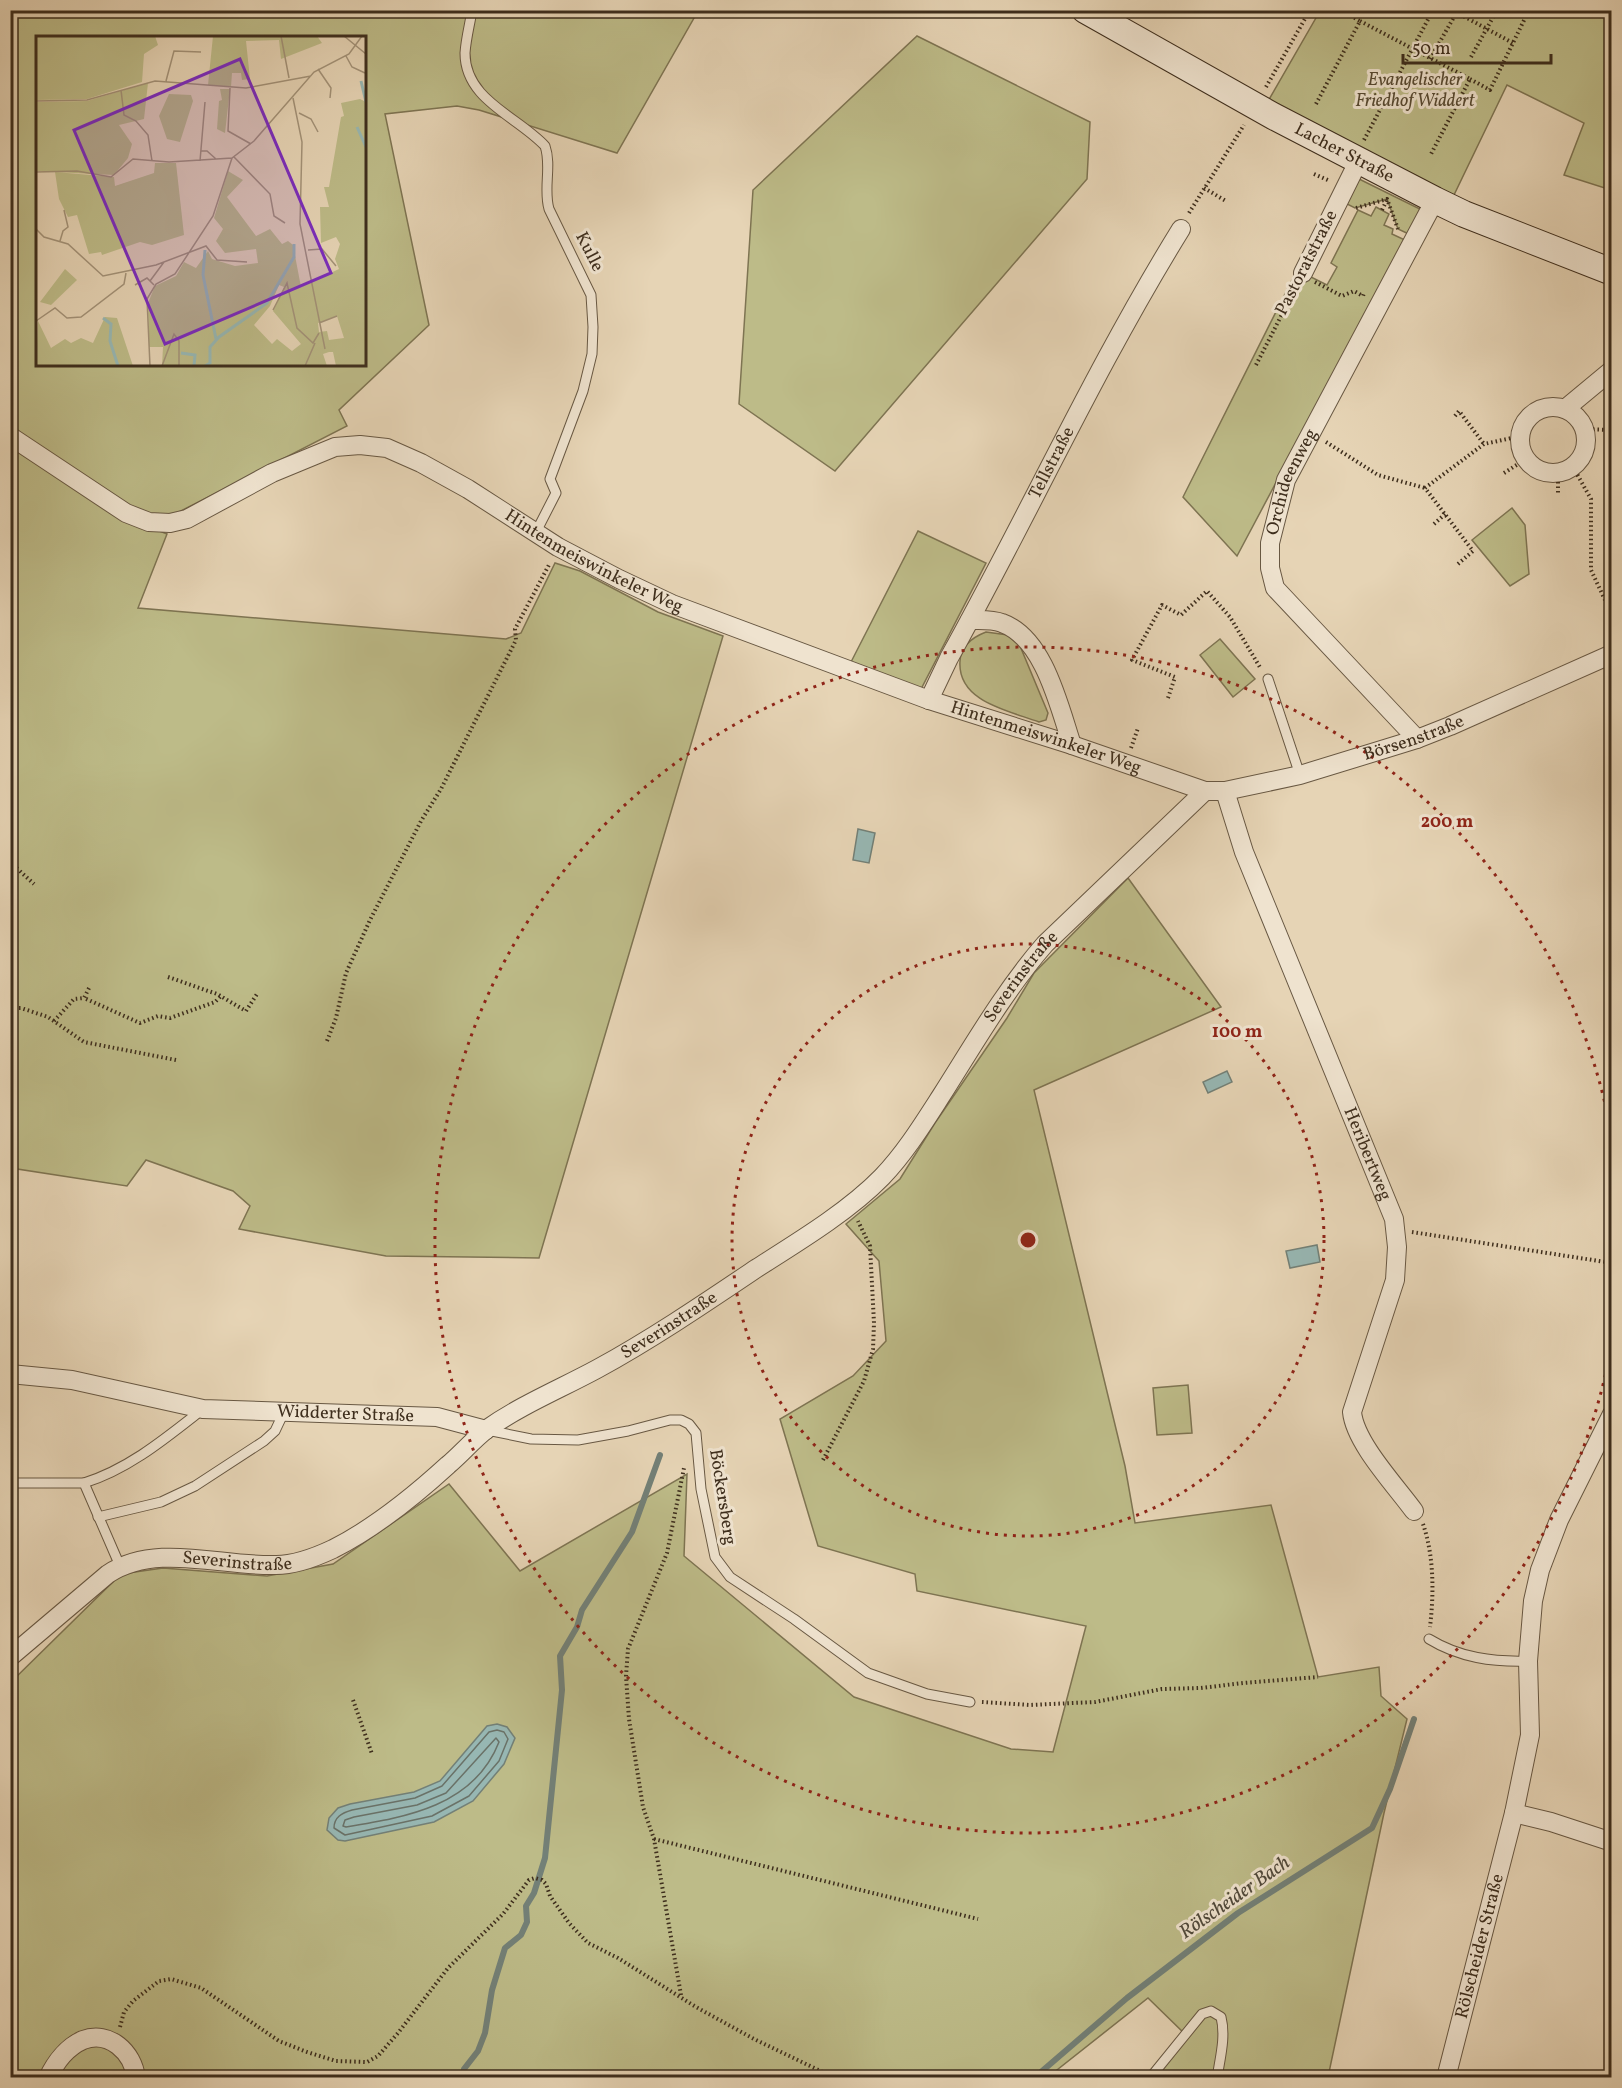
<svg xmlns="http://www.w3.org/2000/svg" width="1622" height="2088" font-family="Vollkorn,serif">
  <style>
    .green { fill: #bdbb88; stroke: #7e7452; stroke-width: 1.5; fill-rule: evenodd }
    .water { fill: #97b7b3; stroke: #738077; stroke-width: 1.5 }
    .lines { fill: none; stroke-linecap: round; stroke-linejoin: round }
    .shore { stroke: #6a7268; stroke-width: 1.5 }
    .stream { stroke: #738077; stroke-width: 6 }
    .lane-casing { stroke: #685843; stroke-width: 11 }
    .street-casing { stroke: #685843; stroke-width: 20 }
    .secondary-casing { stroke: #3e2e1d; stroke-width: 28 }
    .path { stroke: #3e2e1d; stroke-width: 4; stroke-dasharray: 1.5 3; stroke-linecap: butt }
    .lane { stroke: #efe3cf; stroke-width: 9 }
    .street { stroke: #efe3cf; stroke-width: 18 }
    .secondary { stroke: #efe3cf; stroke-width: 26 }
    .ring { fill: none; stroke: #8f2418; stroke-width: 3; stroke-dasharray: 3 6 }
    .labels { text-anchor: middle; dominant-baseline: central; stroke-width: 6; stroke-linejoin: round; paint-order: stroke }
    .park-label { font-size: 18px; font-style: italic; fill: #574a32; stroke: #efe3cf }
    .street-label { font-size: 18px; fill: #3e2e1d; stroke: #efe3cf }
    .water-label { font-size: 20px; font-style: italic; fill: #50493b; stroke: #efe3cf }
    .inset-river { fill: none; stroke: #97b7b3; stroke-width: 3 }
    .inset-road { fill: none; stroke: #a39278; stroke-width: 1.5 }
    .view { fill: #7b2cbf; fill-opacity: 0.15; stroke: #7b2cbf; stroke-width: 3 }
    .inset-edge { fill: none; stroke: #3e2e1d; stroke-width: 3 }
    .centre { fill: #8f2418; stroke: #efe3cf; stroke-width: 3 }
    .ring-label { font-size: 18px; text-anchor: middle; font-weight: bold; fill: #8f2418; stroke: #efe3cf; stroke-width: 6; stroke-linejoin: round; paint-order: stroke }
  </style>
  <rect width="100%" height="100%" fill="#e6d4b5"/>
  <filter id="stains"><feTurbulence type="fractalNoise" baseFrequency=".00333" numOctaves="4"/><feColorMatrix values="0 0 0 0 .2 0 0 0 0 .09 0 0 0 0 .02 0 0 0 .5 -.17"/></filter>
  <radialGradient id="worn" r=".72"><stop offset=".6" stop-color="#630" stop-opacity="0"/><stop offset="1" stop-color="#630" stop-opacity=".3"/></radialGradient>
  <g class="green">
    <path d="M10,11H698L617,153L479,110L457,106L385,114L429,325L339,410L347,426L171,516H155L131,508L11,426ZM38,38H364V364H38Z"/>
    <path d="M1320,11H1611V190L1564,175L1584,123L1507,85L1453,197L1267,103Z"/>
    <path d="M917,36L1090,122L1087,179L835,471L739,404L753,190Z"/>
    <path d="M1351,175L1428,213L1415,237L1398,229L1387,199L1355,208L1339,200Z"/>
    <path d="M1376,207L1389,214L1384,225L1393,229L1392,234L1405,240L1237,556L1183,497L1297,270L1327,285L1337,267L1331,263L1358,210L1371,216Z"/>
    <path d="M10,447L111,511L167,534L138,608L506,639L521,633L555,563L580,571L658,612L723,636L539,1258L386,1256L239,1229L250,1206L233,1191L146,1160L127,1186L11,1168Z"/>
    <path d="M1512,508L1525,525L1529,574L1510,586L1472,540Z"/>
    <path d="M918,531L986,563L920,691L851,662Z"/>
    <path d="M986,632L1008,635L1020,646L1048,713L1046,720L1039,722C1010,711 957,702 960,661C961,645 973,637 986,632Z"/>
    <path d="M1220,639L1255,679L1233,697L1200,655Z"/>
    <path d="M1128,878L1221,1007L1034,1090L1125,1466L1135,1523L1271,1505L1318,1677L1379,1667L1381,1696L1407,1719L1384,1813L1328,2077H1145L1188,2037L1148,1998L1048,2077L11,2078L10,1683L121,1574L163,1568L267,1576L333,1564L449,1484L520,1571L687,1474L684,1556L854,1697L1011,1749L1053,1752L1086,1626L917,1591L915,1574L818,1546L780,1419L853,1376L886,1341L879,1261L846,1224L900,1179L935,1123L1007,1018L1034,973Z"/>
    <path d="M1188,1385L1192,1433L1157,1435L1153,1388Z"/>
  </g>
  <g class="water">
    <path d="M858,829L875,833L869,863L853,860Z"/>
    <path d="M1227,1071L1232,1082L1208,1093L1203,1082Z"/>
    <path d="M1317,1245L1320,1262L1290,1268L1286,1251Z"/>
    <path d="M497,1724L507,1727L515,1738L504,1764L473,1801L434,1822L345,1841L338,1840L327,1830L329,1818L338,1808L350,1804L414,1792L440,1781L487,1726Z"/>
  </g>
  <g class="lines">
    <g class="shore">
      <path d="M497,1730L504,1732L508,1739L499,1761L469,1796L432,1816L345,1835L334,1828C334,1817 342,1813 352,1810L415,1798L442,1786L489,1732Z"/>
      <path d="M496,1738L499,1742C474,1806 407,1817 346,1827L343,1826L345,1820L354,1817L417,1805L446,1793Z"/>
    </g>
    <g class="stream">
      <path d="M462,2078L464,2069L478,2051L485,2033L492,1990L505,1948L521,1935L527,1922L526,1906L534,1893L545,1858L562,1690L560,1656L577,1627L582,1610L632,1532L660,1455"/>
      <path d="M1034,2078L1127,1998L1238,1913L1372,1828L1390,1789L1414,1719"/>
    </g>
    <defs>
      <g id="lane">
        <path d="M472,10C470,24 466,38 465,53C465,100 517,116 545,146C552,166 543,189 549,209L591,295L593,327L592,354L583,391L550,479L556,493L536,532"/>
        <path d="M1268,679L1300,775"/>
        <path d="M487,1430L531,1439L578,1440L628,1431L670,1420H681L689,1424L696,1433L701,1489L715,1557L730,1577L794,1619L868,1673L927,1694L970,1702"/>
        <path d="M10,1483H84L120,1566"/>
        <path d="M84,1483C129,1469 166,1438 203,1409"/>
        <path d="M98,1517L161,1502L195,1486L264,1441L275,1431L284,1412"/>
        <path d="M1429,1639C1460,1658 1493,1662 1528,1661"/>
        <path d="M1150,2078L1202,2014L1211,2011L1221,2017C1226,2037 1220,2058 1217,2078"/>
      </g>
      <g id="street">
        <path d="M1303,273L1359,160"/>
        <circle cx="1553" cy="440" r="33"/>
        <path d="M1565,409L1612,370"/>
        <path id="s1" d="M10,436L126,513L149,522L170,523L187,519L272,473L335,447L360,445L387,448L421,463L468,489L558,547L619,579L672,604L929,700L1072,745L1205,791H1225L1300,775L1417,739L1450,726L1612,654"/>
        <path d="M970,620C981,620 992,619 1002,623C1044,638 1059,706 1072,745"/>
        <path id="s2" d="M929,700L949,658C1028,516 1095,368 1181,229"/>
        <path id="s3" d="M1417,739L1275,588L1270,568V543L1286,480L1435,200"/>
        <path id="s4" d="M1225,791L1244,852L1394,1219L1397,1247L1395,1280L1352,1412C1355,1443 1396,1486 1414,1511"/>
        <path id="s5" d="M10,1374L72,1380L203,1409L437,1417L486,1430"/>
        <path id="s6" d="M10,1657L108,1574C157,1542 221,1567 276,1565C295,1565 316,1557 333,1549C375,1528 413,1497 448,1465C461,1454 473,1440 487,1429C521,1405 560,1389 597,1369C652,1339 705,1303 757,1268C798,1242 849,1211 882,1177C905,1153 923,1124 941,1096C974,1044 1005,990 1045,944L1205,791"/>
        <path d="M1514,1813L1551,1822L1612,1842"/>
        <path d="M48,2078C55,2063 67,2047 83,2040C109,2030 133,2052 136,2078"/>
        <path id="s7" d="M1446,2078L1514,1813L1530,1735L1528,1661L1533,1601L1540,1570L1559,1520L1612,1414"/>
      </g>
      <g id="secondary">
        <path id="s8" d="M1085,10L1273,116L1435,200L1464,214L1612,272"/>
      </g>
    </defs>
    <use href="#lane" class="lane-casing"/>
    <use href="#street" class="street-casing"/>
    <use href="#secondary" class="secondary-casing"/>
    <g class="path">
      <path d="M1452,10L1513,43"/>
      <path d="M1360,21L1470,79L1430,156"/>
      <path d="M1471,57L1497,10"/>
      <path d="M1430,59L1458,10"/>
      <path d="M1470,79L1490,90L1529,10"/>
      <path d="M1266,87L1310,10"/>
      <path d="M1316,104L1360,21L1340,10"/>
      <path d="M1364,140L1433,10"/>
      <path d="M1314,174L1330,181"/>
      <path d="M1204,188L1226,201"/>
      <path d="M1356,208L1387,199L1398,229"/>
      <path d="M1382,210L1388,198"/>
      <path d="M1189,213L1244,125"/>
      <path d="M1315,282L1342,296L1354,291L1363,296L1364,293"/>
      <path d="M1256,365L1296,287"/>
      <path d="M1455,416L1459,411L1484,444"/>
      <path d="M1584,429L1612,430"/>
      <path d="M1326,442L1378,475L1425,488"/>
      <path d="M1573,467L1591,499V570L1612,615"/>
      <path d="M1504,473L1526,459"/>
      <path d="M1558,473V493"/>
      <path d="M1434,524L1445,514"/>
      <path d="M1458,564L1473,551L1425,488L1484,444L1521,436"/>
      <path d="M1168,698L1175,677L1132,660L1162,605L1181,615L1207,591L1230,617L1261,669"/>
      <path d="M1131,748L1138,728"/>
      <path d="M10,862L34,884"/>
      <path d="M168,977L217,994L246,1011L257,994"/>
      <path d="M89,988L84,998L140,1023L158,1016L170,1018L215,1002L221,996"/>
      <path d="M10,1008H21L48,1017L84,1042L176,1060"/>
      <path d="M54,1021L74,999L84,998"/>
      <path d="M327,1041L336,1018L346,973L370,920L421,821L441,789L516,640L515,629L550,563"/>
      <path d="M1412,1232L1612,1263"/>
      <path d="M823,1460L864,1381L873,1349L874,1323L870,1246L858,1221"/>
      <path d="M1423,1524C1434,1556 1434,1593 1430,1627"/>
      <path d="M353,1700L372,1754"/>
      <path d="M982,1702L1030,1705L1095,1702L1162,1689L1201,1688L1243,1683L1318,1677"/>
      <path d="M654,1839L978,1919"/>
      <path d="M681,1995L654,1839L643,1807L629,1719L626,1676L628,1649L667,1553L684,1468"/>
      <path d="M120,2027L124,2012L133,2001L159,1981L171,1979L201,1988L279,2041L307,2052L336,2061L367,2062L378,2056L398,2033L448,1968L503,1914L529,1880L535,1878L542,1880L546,1884L550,1896L569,1923L588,1943L618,1958L696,2007L754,2039L835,2078"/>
    </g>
    <use href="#lane" class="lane"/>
    <use href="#street" class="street"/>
    <use href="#secondary" class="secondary"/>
  </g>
  <g class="ring">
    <circle cx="1028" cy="1240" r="296"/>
    <path d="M1611 1348A593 593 0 1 1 1611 1132"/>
  </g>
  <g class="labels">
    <g class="park-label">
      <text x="1415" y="80">Evangelischer<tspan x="1415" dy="21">Friedhof Widdert</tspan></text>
    </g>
    <g class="street-label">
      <text stroke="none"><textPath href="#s8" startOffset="296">Lacher Straße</textPath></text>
      <text transform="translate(589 252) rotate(63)">Kulle</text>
      <text transform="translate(1307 263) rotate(-63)">Pastoratstraße</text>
      <text stroke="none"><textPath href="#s2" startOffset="267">Tellstraße</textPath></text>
      <text stroke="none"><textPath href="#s3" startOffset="318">Orchideenweg</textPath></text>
      <text stroke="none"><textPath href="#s1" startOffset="656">Hintenmeiswinkeler Weg</textPath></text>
      <text stroke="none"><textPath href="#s1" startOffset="1142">Hintenmeiswinkeler Weg</textPath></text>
      <text stroke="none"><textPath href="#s1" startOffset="1526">Börsenstraße</textPath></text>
      <text stroke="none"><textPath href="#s6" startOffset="1269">Severinstraße</textPath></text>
      <text stroke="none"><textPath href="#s4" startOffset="390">Heribertweg</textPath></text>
      <text stroke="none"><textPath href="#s6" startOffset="765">Severinstraße</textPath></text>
      <text stroke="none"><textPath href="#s5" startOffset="339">Widderter Straße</textPath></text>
      <text transform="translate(722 1497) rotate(81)">Böckersberg</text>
      <text stroke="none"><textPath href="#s6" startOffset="261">Severinstraße</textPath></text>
      <text stroke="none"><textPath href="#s7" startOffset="136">Rölscheider Straße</textPath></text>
    </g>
    <g class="water-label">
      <text transform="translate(1235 1898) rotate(-35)">Rölscheider Bach</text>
    </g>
  </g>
  <g transform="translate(36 36)">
    <rect width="330" height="330" fill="#e6d4b5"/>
    <path d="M0,0H119L122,9L108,18L106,46L51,63L0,64ZM177,0H281L286,7L245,23L243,4L210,5L214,43L206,44L205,37H196L195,51L172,49ZM112,47L108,83L83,89L96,108L92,122L78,139L0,135V66L51,65ZM184,53H194L189,97L181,93L183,65L186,64ZM133,58L155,59L157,65L144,106L131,103L123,80ZM324,63L330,66V330H300L297,316H293L287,318L291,330H126L127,311H113L112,267L119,250L140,240L148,226L160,232L172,215L176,223L199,230L222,227L220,213L189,217L180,205L187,193L178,182L192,135L207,144L191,161L220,200L234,193L246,208L252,205L257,209L265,251L303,233L299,223L304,208L300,201L285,207L284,171H293L288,151H293L305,81L308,80L305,67ZM243,249L248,251L237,275L265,308L256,315L241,303L236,308L218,289L234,270ZM301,280L308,302L293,304L291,295L283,296L282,287ZM119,127H140L148,199L116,209L104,206L66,219L65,216L53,218L41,179L32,181L23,163L19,136L78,141L79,150L118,137ZM29,233L41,244L15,269L4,266ZM69,281L81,282L97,330H0L2,285L15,312L29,303L35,307L45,302L57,307Z" fill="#bdbb88" fill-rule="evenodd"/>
    <path class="inset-river" d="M325,45L330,66M321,91L330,111M169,214L167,239L180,303M67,282L75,288L74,305L82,330M145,317L159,319L158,330M169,330L174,327V311L183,301L231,267L258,221V208"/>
    <path class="inset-road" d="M245,0L253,42M308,0L330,18M310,20L316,31L329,37M282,33L295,52L294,62M130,45L138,15L165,16M194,52L192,95L215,108M85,54L88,79L100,85L112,99L116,125M257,62L266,106L264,188L289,313M0,65L51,64L119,45L210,52L275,40M263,77L275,83L282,96M165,115H171L180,123M198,121L234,158L238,180L249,187M164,125L169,66M0,136L41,135L75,141L97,123L133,126L196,122L218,105L278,36L313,18L326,0M0,193L8,201L32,208L67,240L120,229L170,210L181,224L211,226M24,205L27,195L32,191L28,174M272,214L286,213L300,230M114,245L128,226M99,249L111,242L118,249M237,274L251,247L261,292L277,307L283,297M0,285L19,272L31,282L45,281L88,248L90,237M283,287L301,280M114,330L111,263L120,248L139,238L177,180L196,122M126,330L138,298L143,305V330M269,330L279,307"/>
    <path class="view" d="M204,23L295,237L129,308L38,94Z"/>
    <rect width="330" height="330" class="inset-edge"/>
  </g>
  <circle cx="1028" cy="1240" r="9" class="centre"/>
  <g class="ring-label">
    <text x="1447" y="827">200 m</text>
    <text x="1237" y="1037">100 m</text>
  </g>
  <rect width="1622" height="2088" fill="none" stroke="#e6d4b5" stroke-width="36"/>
  <rect x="12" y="12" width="1598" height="2064" fill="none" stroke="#3e2e1d" stroke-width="3"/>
  <rect x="18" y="18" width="1586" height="2052" fill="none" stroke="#3e2e1d" stroke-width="1.5"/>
  <path d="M1403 54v9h148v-9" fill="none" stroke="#3e2e1d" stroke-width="3"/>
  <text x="1412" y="54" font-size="18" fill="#3e2e1d" stroke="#efe3cf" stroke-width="4.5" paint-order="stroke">50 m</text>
  <rect width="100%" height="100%" filter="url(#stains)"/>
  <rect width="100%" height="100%" fill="url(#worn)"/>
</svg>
